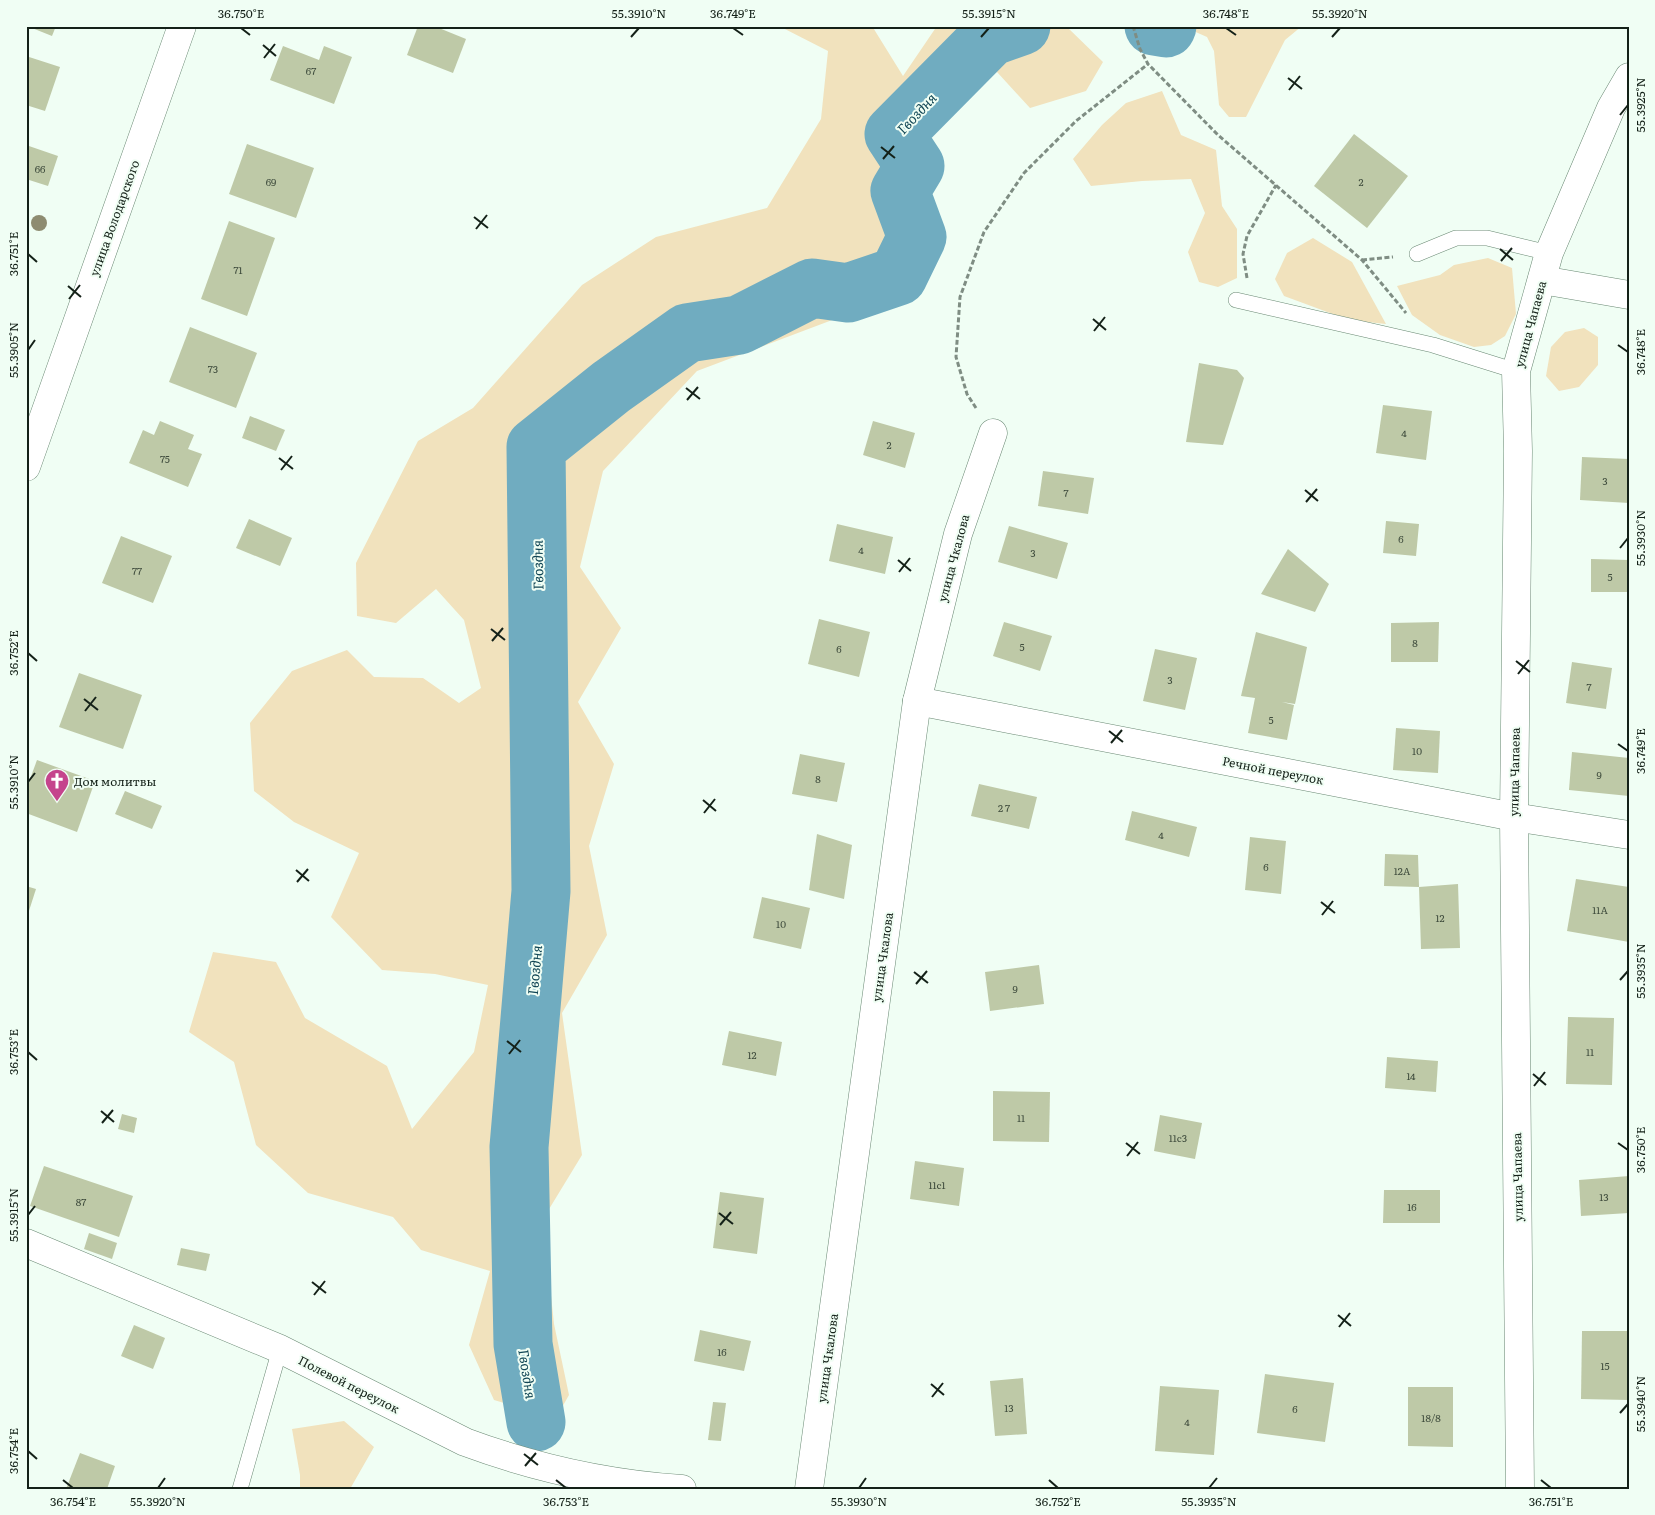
<svg xmlns="http://www.w3.org/2000/svg" width="1655" height="1515" font-family="Literata,serif">
  <style>
    .green { fill: #f1e2bd }
    .lines { fill: none; stroke-linecap: round; stroke-linejoin: round }
    .river { stroke: #70acc0; stroke-width: 59 }
    .building { fill: #bec9a7 }
    .lane-casing { stroke: #698873; stroke-width: 16 }
    .street-casing { stroke: #698873; stroke-width: 29 }
    .secondary-casing { stroke: #698873; stroke-width: 29 }
    .path { stroke: #7f8d83; stroke-width: 3; stroke-dasharray: 5 2.5; stroke-linecap: butt }
    .lane { stroke: #fff; stroke-width: 15 }
    .street { stroke: #fff; stroke-width: 28 }
    .secondary { stroke: #fff; stroke-width: 28 }
    .tree { fill: #8e8c71 }
    .ticks { fill: none; stroke: #142118; stroke-width: 2 }
    .labels { text-anchor: middle; dominant-baseline: central; stroke-width: 4; stroke-linejoin: round; paint-order: stroke }
    .number-label { font-size: 10px; fill: #3e4b3c }
    .street-label { font-size: 12px; fill: #142118; stroke: #f0fef4 }
    .poi-label { font-size: 12px; fill: #142118; stroke: #f0fef4; text-anchor: start }
    .water-label { font-size: 14px; font-style: italic; fill: #104554; stroke: #f0fef4 }
    .neatline { fill: none; stroke: #142118; stroke-width: 2 }
    .ticks-label { font-size: 12px; text-anchor: middle; fill: #142118 }
  </style>
  <rect width="100%" height="100%" fill="#f0fef4"/>
  <g class="green">
    <path d="M779,26H872L903,76L937,26H1066L1103,62L1086,91L1030,108L997,72L948,90L912,131L938,257L864,308L697,371L603,471L580,567L621,628L578,702L614,764L589,846L607,935L562,1013L582,1155L543,1219L554,1324L569,1395L556,1418L494,1400L469,1345L490,1271L421,1250L393,1217L308,1193L256,1145L234,1062L189,1032L213,952L276,962L305,1018L387,1066L412,1129L474,1052L488,985L435,974L382,970L331,917L359,853L294,822L254,791L250,723L292,671L347,650L374,677L423,678L459,703L481,688L464,620L436,589L396,623L357,616L356,563L418,441L473,408L582,285L656,237L767,208L821,119L828,51Z"/>
    <path d="M1182,26H1302L1285,40L1246,117H1229L1219,105L1214,51L1207,37Z"/>
    <path d="M1162,91L1181,135L1216,150L1222,206L1237,229V278L1218,287L1199,282L1188,252L1205,213L1191,179L1142,181L1091,186L1073,159L1102,125L1126,103Z"/>
    <path d="M1313,238L1352,262L1386,324L1349,320L1284,296L1275,279L1287,253Z"/>
    <path d="M1488,258L1512,268L1516,314L1505,336L1491,345L1474,347L1440,335L1412,315L1397,286L1440,275L1454,265Z"/>
    <path d="M1584,328L1598,337V365L1579,387L1559,391L1546,376L1551,347L1565,332Z"/>
    <path d="M344,1421L374,1447L350,1489H300V1475L292,1429Z"/>
  </g>
  <g class="lines">
    <g class="river">
      <path d="M1154,26L1166,28L1167,26"/>
      <path d="M536,1422L523,1344L519,1147L541,891L536,447L611,387L687,333L739,325L812,288L848,293L898,276L917,237L900,191L915,166L894,134L990,37L1021,26"/>
    </g>
  </g>
  <g class="building">
    <path d="M27,26H56L52,36Z"/>
    <path d="M418,26H434L466,39L453,73L407,55Z"/>
    <path d="M283,46L319,60L324,46L352,57L334,104L270,80Z"/>
    <path d="M26,56L60,67L45,111L26,105Z"/>
    <path d="M1354,134L1408,176L1367,228L1314,186Z"/>
    <path d="M247,144L314,168L296,218L229,194Z"/>
    <path d="M26,145L58,156L48,186L26,179Z"/>
    <path d="M229,221L275,238L247,316L201,299Z"/>
    <path d="M190,327L257,353L236,408L169,382Z"/>
    <path d="M1199,363L1237,370L1244,378L1223,445L1186,442Z"/>
    <path d="M1383,405L1432,411L1426,460L1376,453Z"/>
    <path d="M250,416L285,430L276,451L242,438Z"/>
    <path d="M160,421L194,435L188,449L202,454L188,487L129,463L143,430L154,435Z"/>
    <path d="M873,421L915,433L905,468L863,455Z"/>
    <path d="M1582,457L1629,459V503L1580,500Z"/>
    <path d="M1043,471L1094,478L1088,514L1038,506Z"/>
    <path d="M249,519L292,538L280,566L236,548Z"/>
    <path d="M1386,521L1419,524L1416,556L1383,553Z"/>
    <path d="M837,524L893,537L885,574L829,561Z"/>
    <path d="M1009,526L1068,543L1057,579L998,562Z"/>
    <path d="M121,536L172,556L153,603L102,583Z"/>
    <path d="M1288,549L1329,584L1315,612L1261,594Z"/>
    <path d="M1591,559L1629,560V592H1591Z"/>
    <path d="M819,619L870,632L859,677L808,664Z"/>
    <path d="M1004,622L1052,636L1040,671L993,656Z"/>
    <path d="M1439,622L1438,662H1391V623Z"/>
    <path d="M1256,632L1307,647L1295,704L1282,702L1294,705L1287,740L1248,733L1255,698L1241,696Z"/>
    <path d="M1155,649L1197,658L1185,710L1143,701Z"/>
    <path d="M1572,662L1612,668L1606,709L1566,703Z"/>
    <path d="M79,673L142,695L123,749L59,727Z"/>
    <path d="M1396,728L1440,731L1438,773L1393,770Z"/>
    <path d="M1572,752L1629,758V796L1569,790Z"/>
    <path d="M800,754L845,763L837,802L792,794Z"/>
    <path d="M37,760L95,781L77,832L26,813V790Z"/>
    <path d="M979,784L1037,797L1029,829L971,816Z"/>
    <path d="M125,791L162,806L152,829L115,814Z"/>
    <path d="M1132,811L1197,827L1189,857L1125,840Z"/>
    <path d="M817,834L852,845L844,899L809,890Z"/>
    <path d="M1250,837L1286,841L1281,894L1245,890Z"/>
    <path d="M1385,854L1418,855L1419,887L1384,886Z"/>
    <path d="M1576,879L1629,887V942L1567,931Z"/>
    <path d="M1458,884L1460,948L1421,949L1419,887Z"/>
    <path d="M26,886L36,889L27,917H26Z"/>
    <path d="M762,897L810,908L801,949L753,938Z"/>
    <path d="M1039,965L1044,1004L990,1011L985,972Z"/>
    <path d="M1568,1017L1614,1018L1612,1085L1566,1084Z"/>
    <path d="M729,1031L782,1042L776,1076L722,1065Z"/>
    <path d="M1387,1057L1438,1061L1436,1092L1385,1088Z"/>
    <path d="M993,1091L1050,1092L1049,1142L993,1141Z"/>
    <path d="M122,1114L137,1118L134,1133L118,1129Z"/>
    <path d="M1160,1115L1202,1123L1195,1159L1154,1151Z"/>
    <path d="M915,1161L964,1168L959,1206L910,1199Z"/>
    <path d="M44,1166L133,1196L119,1237L30,1206Z"/>
    <path d="M1629,1176V1213L1581,1216L1579,1180Z"/>
    <path d="M1384,1190H1440V1223H1383Z"/>
    <path d="M720,1192L764,1198L757,1254L713,1248Z"/>
    <path d="M89,1233L117,1243L112,1259L84,1249Z"/>
    <path d="M181,1248L210,1254L206,1271L177,1265Z"/>
    <path d="M134,1325L165,1338L153,1369L121,1356Z"/>
    <path d="M700,1330L751,1341L744,1371L694,1361Z"/>
    <path d="M1582,1331H1629V1400L1581,1399Z"/>
    <path d="M1265,1374L1334,1383L1325,1442L1257,1433Z"/>
    <path d="M1023,1378L1027,1434L995,1436L990,1381Z"/>
    <path d="M1160,1386L1219,1390L1214,1455L1155,1451Z"/>
    <path d="M1408,1387H1453V1447L1408,1446Z"/>
    <path d="M713,1402L726,1403L721,1441L708,1440Z"/>
    <path d="M80,1453L115,1466L107,1489H66Z"/>
  </g>
  <g class="lines">
    <defs>
      <g id="lane">
        <path d="M1417,254L1456,238H1487L1549,253"/>
        <path d="M1236,300L1433,345L1516,371"/>
        <path d="M240,1489L280,1349"/>
      </g>
      <g id="street">
        <path d="M1542,280L1629,295"/>
        <path d="M917,701L1514,817L1629,835"/>
        <path d="M26,1243L280,1349L465,1442C535,1468 608,1484 682,1489"/>
        <path d="M809,1489L917,701L958,534L993,433"/>
        <path d="M1520,1489L1514,817L1518,451L1516,371L1549,253L1611,108L1629,77"/>
      </g>
      <path id="secondary" d="M26,467L182,26"/>
    </defs>
    <use href="#lane" class="lane-casing"/>
    <use href="#street" class="street-casing"/>
    <use href="#secondary" class="secondary-casing"/>
    <g class="path">
      <path d="M1133,26L1140,49L1148,64L1218,135L1362,260L1406,313"/>
      <path d="M1362,260L1393,257"/>
      <path d="M1247,278L1243,254L1247,236L1276,185"/>
      <path d="M976,408L967,394L956,357L960,297L984,232L1024,173L1076,121L1148,64"/>
    </g>
    <use href="#lane" class="lane"/>
    <use href="#street" class="street"/>
    <use href="#secondary" class="secondary"/>
  </g>
  <circle class="tree" cx="39" cy="223" r="8"/>
  <path class="ticks" d="M241,28L250,35M733,28L743,35M1226,28L1236,35M631,37L639,28M981,37L989,28M1332,37L1340,28M263,45L276,56M264,58L275,44M1288,78L1302,89M1289,90L1300,76M1620,115L1628,105M881,147L895,158M883,159L894,146M474,217L488,228M476,229L487,215M1500,249L1513,260M28,254L37,262M1501,261L1512,248M68,286L81,297M69,299L80,285M1093,319L1106,330M1094,331L1105,317M1618,345L1628,352M28,350L35,340M686,388L700,399M687,400L698,387M279,458L293,469M281,470L292,456M1305,490L1318,501M1306,502L1317,489M1620,548L1628,538M898,560L911,571M899,572L910,558M491,629L505,640M492,641L503,628M28,653L37,661M1516,661L1530,672M1518,674L1529,660M84,699L98,710M85,711L96,697M1109,731L1123,742M1111,743L1122,730M1618,744L1628,751M28,782L35,773M703,800L716,811M704,813L715,799M296,870L309,881M297,882L308,869M1321,902L1335,913M1322,915L1333,901M914,972L928,983M1620,980L1628,971M916,984L927,971M507,1041L521,1052M28,1052L37,1060M509,1054L520,1040M1533,1074L1546,1085M1534,1086L1545,1072M101,1111L114,1122M102,1123L113,1110M1126,1143L1140,1154M1618,1143L1628,1150M1127,1156L1138,1142M719,1213L733,1224M28,1215L35,1206M720,1225L731,1212M312,1282L326,1293M314,1295L325,1281M1338,1315L1351,1326M1339,1327L1350,1313M931,1384L944,1395M932,1397L943,1383M1620,1413L1628,1404M28,1451L37,1459M524,1454L538,1465M525,1466L536,1453M63,1480L73,1488M556,1480L566,1488M1049,1480L1058,1488M1541,1480L1551,1488M158,1488L165,1478M859,1488L866,1478M1209,1488L1217,1478"/>
  <defs>
    <symbol id="church-pin" viewBox="-11 -11 22 30"><path d="M0 17L-7.5 6A9.5 9.5 0 1 1 7.5 6Z" fill="#c5448d" stroke="#f0fef4"/><path d="M-1.2-6h2.4v3.5h3.3v2.4h-3.3V6h-2.4V-.1h-3.3v-2.4h3.3Z" fill="#fff"/></symbol>
  </defs>
  <g fill-rule="evenodd">
    <use href="#church-pin" x="43" y="767" width="28" height="38"/>
  </g>
  <g class="labels">
    <g class="number-label">
      <text x="311" y="70">67</text>
      <text x="40" y="168">66</text>
      <text x="271" y="181">69</text>
      <text x="1361" y="181">2</text>
      <text x="238" y="269">71</text>
      <text x="213" y="368">73</text>
      <text x="1404" y="432">4</text>
      <text x="889" y="444">2</text>
      <text x="165" y="458">75</text>
      <text x="1605" y="480">3</text>
      <text x="1066" y="492">7</text>
      <text x="1401" y="538">6</text>
      <text x="861" y="549">4</text>
      <text x="1033" y="552">3</text>
      <text x="137" y="570">77</text>
      <text x="1610" y="576">5</text>
      <text x="1415" y="642">8</text>
      <text x="1022" y="646">5</text>
      <text x="839" y="648">6</text>
      <text x="1170" y="679">3</text>
      <text x="1589" y="686">7</text>
      <text x="1271" y="719">5</text>
      <text x="1417" y="750">10</text>
      <text x="1599" y="774">9</text>
      <text x="818" y="778">8</text>
      <text x="1004" y="807">2 7</text>
      <text x="1161" y="834">4</text>
      <text x="1266" y="866">6</text>
      <text x="1402" y="870">12А</text>
      <text x="1600" y="909">11А</text>
      <text x="1440" y="917">12</text>
      <text x="781" y="923">10</text>
      <text x="1015" y="988">9</text>
      <text x="1590" y="1051">11</text>
      <text x="752" y="1054">12</text>
      <text x="1411" y="1075">14</text>
      <text x="1021" y="1117">11</text>
      <text x="1178" y="1137">11с3</text>
      <text x="937" y="1184">11с1</text>
      <text x="1604" y="1196">13</text>
      <text x="81" y="1201">87</text>
      <text x="1412" y="1206">16</text>
      <text x="722" y="1351">16</text>
      <text x="1605" y="1365">15</text>
      <text x="1009" y="1407">13</text>
      <text x="1295" y="1408">6</text>
      <text x="1431" y="1417">18/8</text>
      <text x="1187" y="1421">4</text>
    </g>
    <g class="street-label">
      <text transform="translate(114 218) rotate(-70)">улица Володарского</text>
      <text transform="translate(1530 324) rotate(-75)">улица Чапаева</text>
      <text transform="translate(953 558) rotate(-75)">улица Чкалова</text>
      <text transform="translate(1273 770) rotate(11)">Речной переулок</text>
      <text transform="translate(1514 772) rotate(-89)">улица Чапаева</text>
      <text transform="translate(882 957) rotate(-82)">улица Чкалова</text>
      <text transform="translate(1517 1177) rotate(-91)">улица Чапаева</text>
      <text transform="translate(827 1358) rotate(-82)">улица Чкалова</text>
      <text transform="translate(349 1384) rotate(27)">Полевой переулок</text>
    </g>
    <g class="poi-label">
      <text x="74" y="781">Дом молитвы</text>
    </g>
    <g class="water-label">
      <text transform="translate(916 113) rotate(-47)">Гвоздня</text>
      <text transform="translate(537 565) rotate(-91)">Гвоздня</text>
      <text transform="translate(534 970) rotate(-85)">Гвоздня</text>
      <text transform="translate(528 1374) rotate(81)">Гвоздня</text>
    </g>
  </g>
  <rect width="1655" height="1515" fill="none" stroke="#f0fef4" stroke-width="55"/>
  <rect x="28" y="28" width="1600" height="1460" class="neatline"/>
  <g class="ticks-label">
    <text x="241" y="18">36.750°E</text>
    <text x="639" y="18">55.3910°N</text>
    <text x="733" y="18">36.749°E</text>
    <text x="989" y="18">55.3915°N</text>
    <text x="1226" y="18">36.748°E</text>
    <text x="1340" y="18">55.3920°N</text>
    <text transform="translate(1641 105) rotate(-90)" y="4">55.3925°N</text>
    <text transform="translate(14 254) rotate(-90)" y="4">36.751°E</text>
    <text transform="translate(14 350) rotate(-90)" y="4">55.3905°N</text>
    <text transform="translate(1641 352) rotate(-90)" y="4">36.748°E</text>
    <text transform="translate(1641 538) rotate(-90)" y="4">55.3930°N</text>
    <text transform="translate(14 653) rotate(-90)" y="4">36.752°E</text>
    <text transform="translate(1641 751) rotate(-90)" y="4">36.749°E</text>
    <text transform="translate(14 782) rotate(-90)" y="4">55.3910°N</text>
    <text transform="translate(1641 971) rotate(-90)" y="4">55.3935°N</text>
    <text transform="translate(14 1052) rotate(-90)" y="4">36.753°E</text>
    <text transform="translate(1641 1150) rotate(-90)" y="4">36.750°E</text>
    <text transform="translate(14 1215) rotate(-90)" y="4">55.3915°N</text>
    <text transform="translate(1641 1404) rotate(-90)" y="4">55.3940°N</text>
    <text transform="translate(14 1451) rotate(-90)" y="4">36.754°E</text>
    <text x="73" y="1506">36.754°E</text>
    <text x="158" y="1506">55.3920°N</text>
    <text x="566" y="1506">36.753°E</text>
    <text x="859" y="1506">55.3930°N</text>
    <text x="1058" y="1506">36.752°E</text>
    <text x="1209" y="1506">55.3935°N</text>
    <text x="1551" y="1506">36.751°E</text>
  </g>
</svg>
